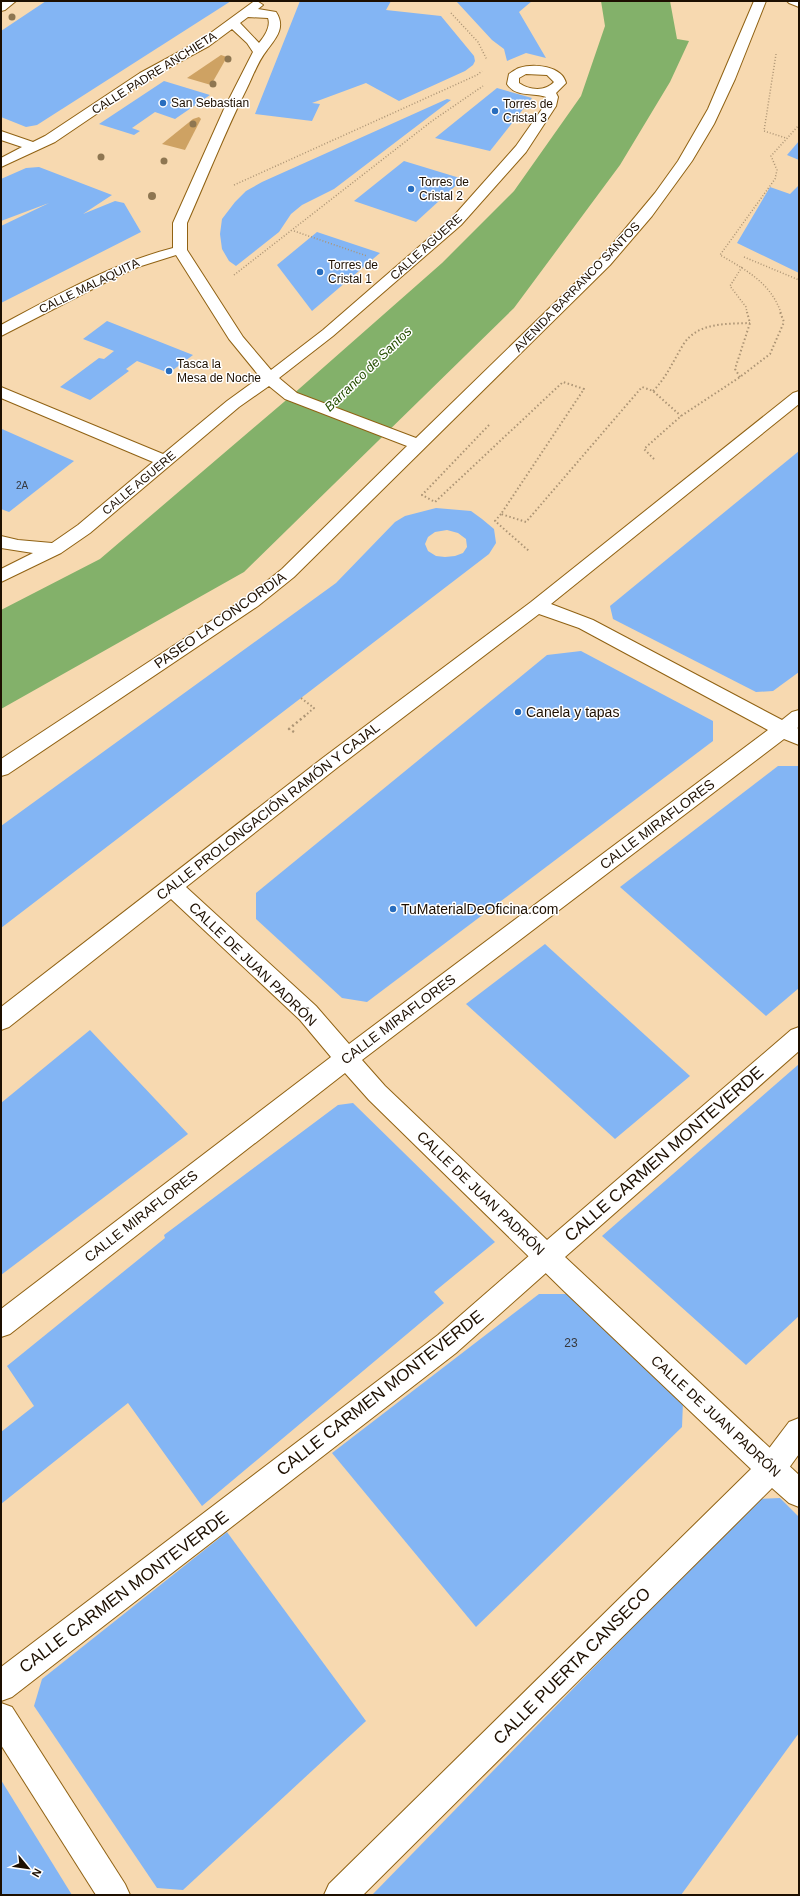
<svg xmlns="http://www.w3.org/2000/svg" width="800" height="1896" font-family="Arial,sans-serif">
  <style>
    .green { fill: #cea263 }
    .water { fill: #83b16a }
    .building { fill: #83b5f4; fill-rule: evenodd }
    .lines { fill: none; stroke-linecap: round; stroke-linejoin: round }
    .pedestrian-casing { stroke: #906213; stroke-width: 2 }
    .minor-casing { stroke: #906213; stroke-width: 2 }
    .tertiary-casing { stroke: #906213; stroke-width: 2 }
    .secondary-casing { stroke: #906213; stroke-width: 2 }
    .path-far2 { stroke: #ac9474; stroke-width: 1.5; stroke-dasharray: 1 2; stroke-linecap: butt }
    .path-far1 { stroke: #ac9474; stroke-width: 2; stroke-dasharray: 1.5 2.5; stroke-linecap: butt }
    .path { stroke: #ac9474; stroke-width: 2.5; stroke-dasharray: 2 3; stroke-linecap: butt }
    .pedestrian { fill: #fff; fill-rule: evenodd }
    .minor { fill: #fff; fill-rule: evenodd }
    .tertiary { fill: #fff; fill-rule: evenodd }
    .secondary { fill: #fff; fill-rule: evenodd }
    .tree { fill: #8e7651 }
    .poi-dot { fill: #286dbe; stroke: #fff; stroke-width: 1.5 }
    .labels { text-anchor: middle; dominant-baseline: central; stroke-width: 3; stroke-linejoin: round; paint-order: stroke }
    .far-number-label { font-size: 10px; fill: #36383d }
    .far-street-label { font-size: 12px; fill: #1d0f00; stroke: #fff }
    .far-poi-label { font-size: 12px; fill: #1d0f00; stroke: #fff; text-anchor: start }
    .number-label { font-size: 12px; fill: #36383d }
    .far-water-label { font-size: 13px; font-style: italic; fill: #254e00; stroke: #fff }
    .street-label { font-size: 14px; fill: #1d0f00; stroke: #fff }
    .poi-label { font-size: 14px; fill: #1d0f00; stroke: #fff; text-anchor: start }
    .near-street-label { font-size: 17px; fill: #1d0f00; stroke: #fff }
  </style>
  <rect width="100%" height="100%" fill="#f7d9b0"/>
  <g class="green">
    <path d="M221,55L227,57L211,85L187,78Z"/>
    <path d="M199,117L201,119L185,150L162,144L193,119Z"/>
  </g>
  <path class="water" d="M601,1H670L677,39L689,41L670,82L620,165L514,308L244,572L1,709V610L100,559L291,396L442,263L514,191L581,96L605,26Z"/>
  <g class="building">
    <path d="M46,1H231L37,125L26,127L1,117V31Z"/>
    <path d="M300,1H391L386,10L441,16L474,56L475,61L473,65L465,71L399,101L366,83L312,103L320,104L312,121L255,114Z"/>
    <path d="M456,1H532L519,12L546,58L526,53L507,61L504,49L492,40Z"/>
    <path d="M164,81L210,95L175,119L155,112L132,128L140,131L134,135L99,124Z"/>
    <path d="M497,88L532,98L490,151L435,138Z"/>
    <path d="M447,99L451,100L334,189L302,205L291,214L279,232L236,266L229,261L222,249L220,234L222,219L235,202L246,191L262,182Z"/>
    <path d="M799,141V160L787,155Z"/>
    <path d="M404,161L463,179L416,222L354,201Z"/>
    <path d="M39,167L112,195L83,214L115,201L124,203L141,232L1,303V226L49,203L1,221V179L26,168Z"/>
    <path d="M799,185V273L737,243L770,187L790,194Z"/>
    <path d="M317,232L380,253L312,311L277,265Z"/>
    <path d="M107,321L193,355L169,373L137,361L126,369L129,371L90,400L60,387L99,358L104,359L114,351L83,339Z"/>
    <path d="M2,429L74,461L9,512L1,509V430Z"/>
    <path d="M799,451V672L773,691L756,692L613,619L610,606Z"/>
    <path d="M436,508L471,511L482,519L494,529L496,543L489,554L1,928V826L336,583L395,522L405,516ZM447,530L458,533L466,539L467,547L463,553L455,556L445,557L436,556L428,551L425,544L428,537L435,532Z"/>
    <path d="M581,651L713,721V741L367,1002L342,998L256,919V893L547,655Z"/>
    <path d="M778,766H799V988L766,1016L620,887Z"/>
    <path d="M545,944L690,1076L615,1139L466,1004Z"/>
    <path d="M90,1030L188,1134L1,1275V1103Z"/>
    <path d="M799,1064V1316L746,1365L602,1236Z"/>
    <path d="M353,1103L495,1242L434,1292L444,1303L202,1506L128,1403L1,1504V1432L34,1406L7,1366L165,1238L164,1235L338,1105Z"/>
    <path d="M539,1294H568L683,1402L682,1427L476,1627L332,1453Z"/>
    <path d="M780,1498L799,1517V1733L681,1895H372L758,1499Z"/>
    <path d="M227,1532L366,1721L183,1890L157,1888L34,1706L42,1679Z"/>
    <path d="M1,1780L72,1895H1Z"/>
  </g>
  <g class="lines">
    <defs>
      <g id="pedestrian">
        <path d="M547,1244L556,1248L560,1256L556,1264L456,1353L12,1697L1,1701V1667L438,1335L538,1248Z"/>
        <path d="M799,1418V1454L781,1479L771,1483L761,1479L757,1469L761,1459L789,1422Z"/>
      </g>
      <g id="minor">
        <path d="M257,1L263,5L258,9L276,12C286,27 276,38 267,50C258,61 253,76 247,88C225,132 207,178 187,223V250L243,337L271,370L323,330L451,219L516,146L544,106L546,97C534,92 516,98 507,84L509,74C512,72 516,69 519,68C534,63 562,66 566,83L556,93L558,97L556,106L526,152L461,225L333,336L279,378L297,393L416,438L600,259L655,193L678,161L708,109L754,1H766L735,79L714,124L692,161L652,216L610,265L294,577L258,606L8,774L1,776V759L246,598L282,569L407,446L285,399L269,386L239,407L90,533L61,553L1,582V569L33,553L1,548V536L18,540L52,543L78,525L153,462L1,398V387L163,454L227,401L260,377L229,339L176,255L138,267L116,277L1,336V325C57,295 111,264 173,248V223L224,109L253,52L247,43L232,29L209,46L148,79L55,142L1,167V158L22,147L1,140V131L33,142L45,136L140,73L201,40L253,2ZM248,17L268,18C271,26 265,36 259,43L240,23ZM526,74L547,75L554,82C545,92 529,90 519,83V78Z"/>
        <path d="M799,391V404L551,604L593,620L782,720L792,712L799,710V727L797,728L799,729V745L784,739L362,1060L385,1086L547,1240L791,1030L799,1027V1051L565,1257L799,1475V1507L789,1503L772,1488L363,1895H324L329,1884L751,1469L565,1292L369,1100L345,1073L10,1334L1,1337V1309L331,1057L300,1020L171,899L9,1027L1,1030V1007L324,757L531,602L793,393ZM539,614L579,628L768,730L349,1044L316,1006L186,887L338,767Z"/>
        <path d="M1,1703L12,1707L125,1884L130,1895H96L1,1745Z"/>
      </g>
      <path id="tertiary" d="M16,1L5,10L1,11L2,1Z"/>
      <path id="secondary" d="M787,1H799V7L789,3Z"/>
    </defs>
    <use href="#pedestrian" class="pedestrian-casing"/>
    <use href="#minor" class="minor-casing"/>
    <use href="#tertiary" class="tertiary-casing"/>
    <use href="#secondary" class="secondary-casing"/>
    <g class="path-far2">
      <path d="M451,13L478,42L487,60"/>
      <path d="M776,54L764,131L786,138"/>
      <path d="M234,185L477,75L482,71"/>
      <path d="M294,231L367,256"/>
      <path d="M744,257L799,280"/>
      <path d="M742,267L730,286L746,307L747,313"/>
      <path d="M234,275L432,121L483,86"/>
      <path d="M781,313C771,283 746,270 720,255L775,179L777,170L771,156L799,125"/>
    </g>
    <g class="path-far1">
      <path d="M740,377L735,369L750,323L747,312"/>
      <path d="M653,391C667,377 673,361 683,345C697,322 727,324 750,323"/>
      <path d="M489,425L422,495L435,502L563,382L584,389L501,514L526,522L642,387L653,391L681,416"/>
      <path d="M654,459L644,449L681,416L740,377L770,354L784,322L780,312"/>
      <path d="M501,514L495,521L529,551"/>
      <path d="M301,698L314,708L306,715"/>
    </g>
    <path class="path" d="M294,732L289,729L307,714"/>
    <use href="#pedestrian" class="pedestrian"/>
    <use href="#minor" class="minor"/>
    <use href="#tertiary" class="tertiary"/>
    <use href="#secondary" class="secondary"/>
  </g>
  <g class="tree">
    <circle cx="12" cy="17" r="3.5"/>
    <circle cx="228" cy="59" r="3.5"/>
    <circle cx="213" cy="84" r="3.5"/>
    <circle cx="193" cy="124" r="3.5"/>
    <circle cx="101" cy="157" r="3.5"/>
    <circle cx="164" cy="161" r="3.5"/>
    <circle cx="152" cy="196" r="4"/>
  </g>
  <g class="poi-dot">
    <circle cx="163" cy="103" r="4"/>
    <circle cx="495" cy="111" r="4"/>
    <circle cx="411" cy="189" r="4"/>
    <circle cx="320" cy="272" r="4"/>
    <circle cx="169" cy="371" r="4"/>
    <circle cx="518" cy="712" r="4"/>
    <circle cx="393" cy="909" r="4"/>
  </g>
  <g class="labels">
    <g class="far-number-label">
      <text x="22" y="485">2A</text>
    </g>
    <g class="far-street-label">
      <text transform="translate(154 73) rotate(-32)">CALLE PADRE ANCHIETA</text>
      <text transform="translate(426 247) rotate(-42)">CALLE AGUERE</text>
      <text transform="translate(89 286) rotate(-26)">CALLE MALAQUITA</text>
      <text transform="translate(577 287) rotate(-46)">AVENIDA BARRANCO SANTOS</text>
      <text transform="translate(139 483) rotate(-40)">CALLE AGUERE</text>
    </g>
    <g class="far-poi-label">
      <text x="171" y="103">San Sebastian</text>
      <text x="503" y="104">Torres de<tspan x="503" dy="14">Cristal 3</tspan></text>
      <text x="419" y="182">Torres de<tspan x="419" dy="14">Cristal 2</tspan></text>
      <text x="328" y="265">Torres de<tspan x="328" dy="14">Cristal 1</tspan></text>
      <text x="177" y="364">Tasca la<tspan x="177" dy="14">Mesa de Noche</tspan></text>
    </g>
    <g class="number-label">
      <text x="571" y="1343">23</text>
    </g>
    <g class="far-water-label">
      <text transform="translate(368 369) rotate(-44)">Barranco de Santos</text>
    </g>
    <g class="street-label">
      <text transform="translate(220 620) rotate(-35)">PASEO LA CONCORDIA</text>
      <text transform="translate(268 811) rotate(-38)">CALLE PROLONGACIÓN RAMÓN Y CAJAL</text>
      <text transform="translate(657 824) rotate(-37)">CALLE MIRAFLORES</text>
      <text transform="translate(253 964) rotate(44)">CALLE DE JUAN PADRÓN</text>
      <text transform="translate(398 1019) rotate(-37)">CALLE MIRAFLORES</text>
      <text transform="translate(481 1193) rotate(44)">CALLE DE JUAN PADRÓN</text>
      <text transform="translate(141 1216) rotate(-38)">CALLE MIRAFLORES</text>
      <text transform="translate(716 1416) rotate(43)">CALLE DE JUAN PADRÓN</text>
    </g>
    <g class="poi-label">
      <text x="526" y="712">Canela y tapas</text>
      <text x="401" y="909">TuMaterialDeOficina.com</text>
    </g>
    <g class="near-street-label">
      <text transform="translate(664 1154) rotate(-41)">CALLE CARMEN MONTEVERDE</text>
      <text transform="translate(380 1393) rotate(-38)">CALLE CARMEN MONTEVERDE</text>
      <text transform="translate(124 1592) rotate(-37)">CALLE CARMEN MONTEVERDE</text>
      <text transform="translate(572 1666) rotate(-45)">CALLE PUERTA CANSECO</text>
    </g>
  </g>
  <rect width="800" height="1896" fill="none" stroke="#1d0f00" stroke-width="4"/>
  <g transform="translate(28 1868) rotate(119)" stroke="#ffffff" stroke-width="3" paint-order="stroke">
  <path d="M0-3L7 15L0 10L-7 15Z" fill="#1d0f00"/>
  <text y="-6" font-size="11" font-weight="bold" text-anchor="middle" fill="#1d0f00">N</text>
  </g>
</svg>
